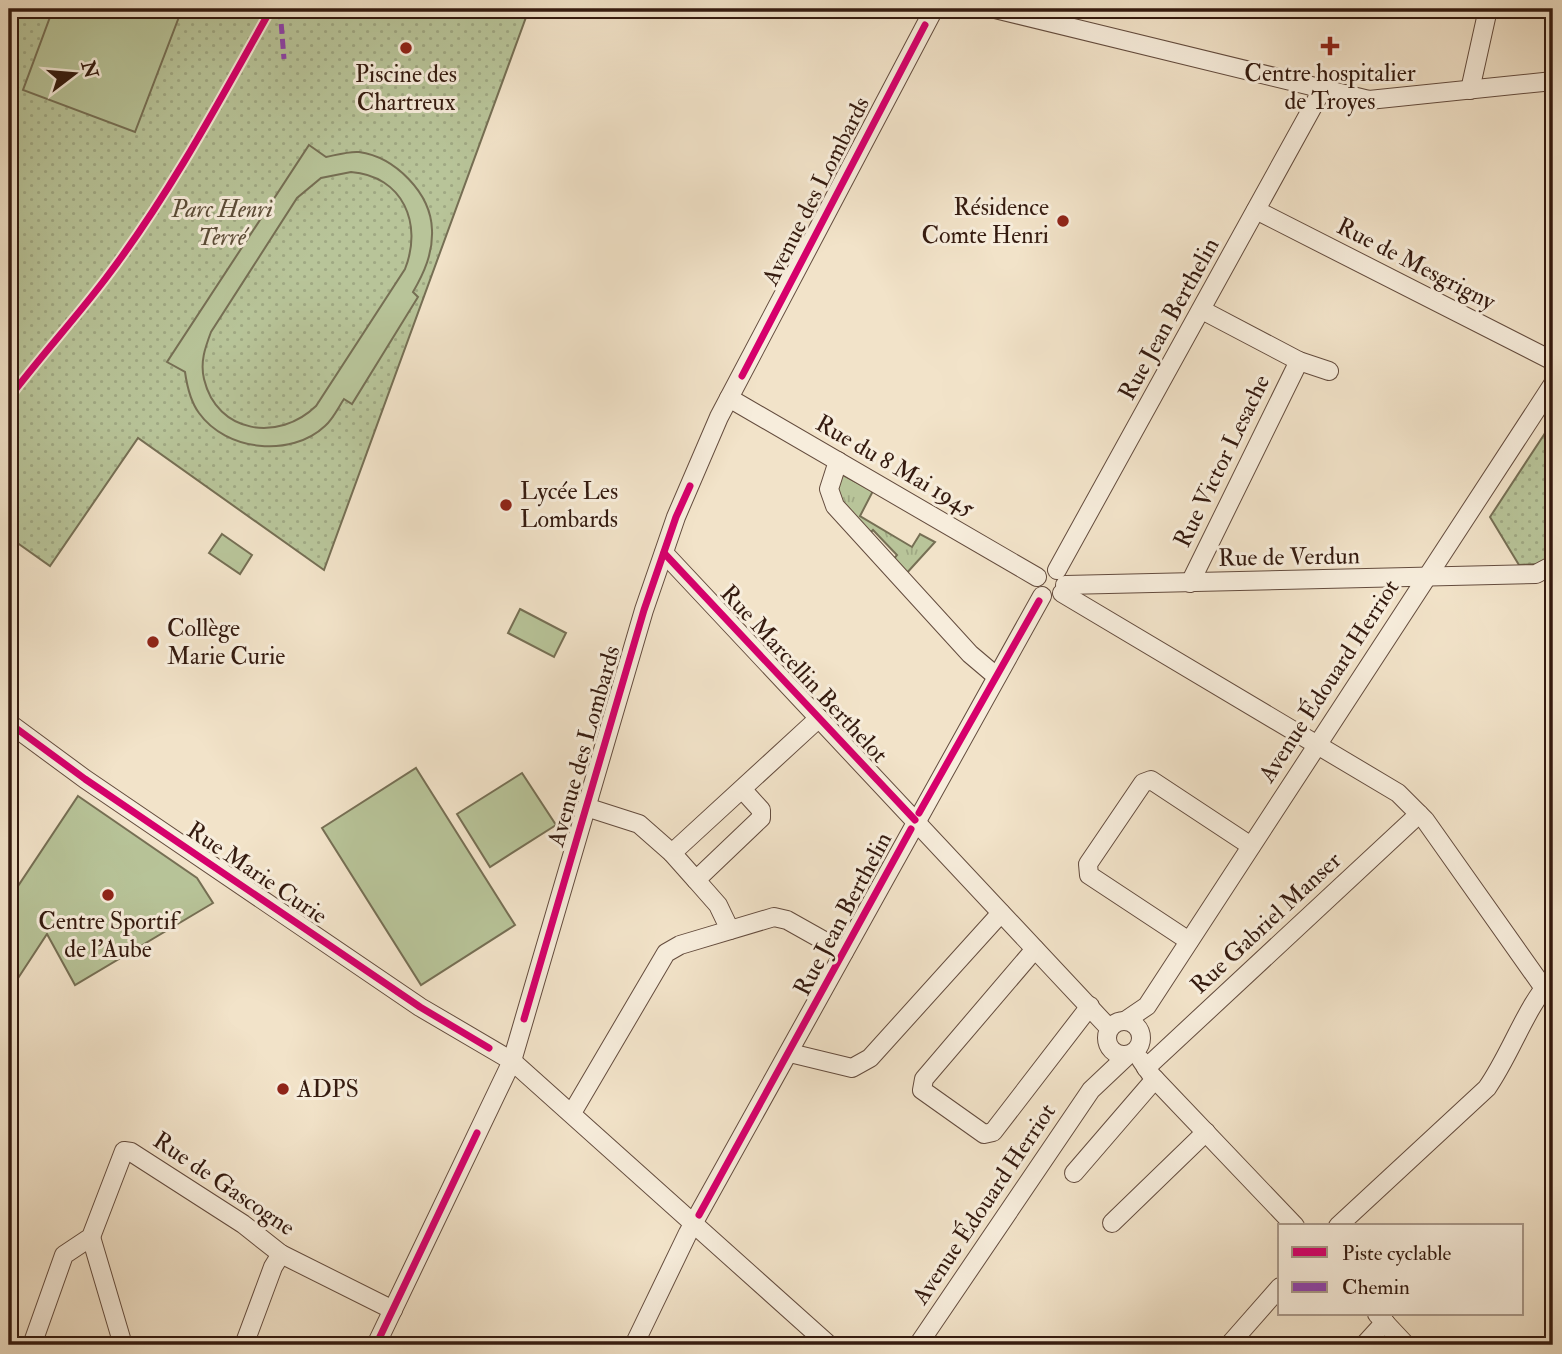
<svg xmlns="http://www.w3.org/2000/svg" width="1562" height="1354" font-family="'IM FELL Double Pica',serif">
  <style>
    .grass { fill: url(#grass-tufts); stroke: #766f54; stroke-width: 2 }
    .park { fill: url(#park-dots); stroke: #766f54; stroke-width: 2 }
    .garden { fill: #b8c499; stroke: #766f54; stroke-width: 2; fill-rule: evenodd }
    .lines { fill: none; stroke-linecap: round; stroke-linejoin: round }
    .minor-casing { stroke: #644c3e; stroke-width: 20 }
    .minor { stroke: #f7eddc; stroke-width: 18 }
    .quiet { stroke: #8e44ad; stroke-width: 5; stroke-dasharray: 10 5; stroke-linecap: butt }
    .cycleway-casing { stroke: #f7eddc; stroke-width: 11 }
    .cycleway { stroke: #d6006c; stroke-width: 7 }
    .poi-dot { fill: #8f2418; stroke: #f7eddc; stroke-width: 2.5 }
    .labels { text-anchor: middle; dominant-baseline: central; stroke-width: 6; stroke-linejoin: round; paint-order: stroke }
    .poi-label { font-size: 24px; fill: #341a0f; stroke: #f7eddc }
    .street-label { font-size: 24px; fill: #341a0f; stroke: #f7eddc }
    .park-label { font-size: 24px; font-style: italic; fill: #5c4d38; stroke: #f7eddc }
  </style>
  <defs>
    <pattern id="grass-tufts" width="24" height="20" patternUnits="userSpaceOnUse" patternTransform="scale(1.75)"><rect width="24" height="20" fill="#b8c499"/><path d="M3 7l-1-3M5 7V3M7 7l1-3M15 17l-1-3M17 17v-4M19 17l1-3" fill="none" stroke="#9fa883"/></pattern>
    <pattern id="park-dots" width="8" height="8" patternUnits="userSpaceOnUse" patternTransform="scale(1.75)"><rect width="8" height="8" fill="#b8c499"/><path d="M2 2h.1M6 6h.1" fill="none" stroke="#9fa883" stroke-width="1.8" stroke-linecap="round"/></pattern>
  </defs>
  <rect width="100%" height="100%" fill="#f2e3c9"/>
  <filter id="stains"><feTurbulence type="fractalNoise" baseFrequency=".00286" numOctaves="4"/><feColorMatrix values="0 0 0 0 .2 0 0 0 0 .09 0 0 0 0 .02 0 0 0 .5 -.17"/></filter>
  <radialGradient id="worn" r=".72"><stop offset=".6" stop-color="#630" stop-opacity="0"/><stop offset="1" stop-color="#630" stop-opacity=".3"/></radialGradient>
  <path class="grass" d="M841,474L873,491L860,516L912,547L920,534L935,542L905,575L892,561L897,555L873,530L867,536L833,490Z"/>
  <g class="park">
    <path d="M9,9H529L324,570L138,438L50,566L9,537Z"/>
    <path d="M1553,421V556L1537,564L1519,565L1490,517Z"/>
  </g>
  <g class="garden">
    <path d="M53,9H182L135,132L23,90Z"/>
    <path d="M309,145L326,157C336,155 349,151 359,152C395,157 431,193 432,230C433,253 424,273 413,292L418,297L352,404L344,399C338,408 333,419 325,426C291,458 226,451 199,413C190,401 187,386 185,372L167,362ZM351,172C403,176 423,224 405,269L316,406C279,442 217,434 204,379C200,362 205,348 211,332L297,198L321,178Z"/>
    <path d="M222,534L252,555L240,574L209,553Z"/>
    <path d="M520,609L566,633L554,657L508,633Z"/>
    <path d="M416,768L515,925L421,985L322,828Z"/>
    <path d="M522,773L556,825L490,867L457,814Z"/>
    <path d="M78,796L197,878L213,903L75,985L47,934L9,992V880L18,886Z"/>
  </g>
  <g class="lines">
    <defs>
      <g id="minor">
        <path d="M995,9L1369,100L1553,81"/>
        <path d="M1470,90L1488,9"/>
        <path d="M1256,210L1553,361"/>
        <path d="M1202,310L1299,361L1329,371"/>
        <path d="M729,398L1037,577"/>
        <path d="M838,461L829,489L835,506L970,654L996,676"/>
        <path d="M664,553L1109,1028"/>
        <path d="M1057,570L1322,90"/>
        <path d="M1190,583L1299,361"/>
        <path d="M1065,585L1536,574L1553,565"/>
        <path d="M1062,593L1398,793L1425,820L1553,1001"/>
        <path d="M9,723L85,779L420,1007L512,1061L829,1345"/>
        <path d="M742,789L761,810V818L696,880L672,853L819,718"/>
        <path d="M586,807L639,824L672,853"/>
        <path d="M696,880L718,905L730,930"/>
        <path d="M1189,941L1089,875L1088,864L1143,783L1151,780L1251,846"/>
        <path d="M1035,949L924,1079L922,1090L984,1134L993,1132L1090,1006"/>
        <circle cx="1124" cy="1038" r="17"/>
        <path d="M1125,1021L1147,1006L1553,384"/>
        <path d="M790,1053L852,1068L870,1058L1001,913"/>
        <path d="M1141,1060L1152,1076L1295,1226"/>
        <path d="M1146,1068L1419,814"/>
        <path d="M572,1113L666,953L680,945L774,917L787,920L844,952"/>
        <path d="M1074,1173L1155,1079"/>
        <path d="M1112,1223L1206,1132"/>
        <path d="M1338,1226L1487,1088C1512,1052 1524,1010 1553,977"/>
        <path d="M91,1237L123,1345"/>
        <path d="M1377,1314L1406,1345"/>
        <path d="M32,1345L64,1255L91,1237L124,1151L131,1152L243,1224L281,1254L393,1310"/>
        <path d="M244,1345L273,1267L281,1254"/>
        <path d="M376,1345L512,1061L644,610L676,517L719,417L934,9"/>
        <path d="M634,1345L688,1233L1042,596"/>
        <path d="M918,1345L1091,1090L1127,1056"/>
        <path d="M1229,1345L1280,1287"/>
        <path d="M1364,1345L1385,1322"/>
      </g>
    </defs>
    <use href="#minor" class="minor-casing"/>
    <use href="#minor" class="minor"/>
    <path class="quiet" d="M280,9L284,59"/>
    <defs>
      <g id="cycleway">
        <path d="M742,376L925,25"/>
        <path d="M9,398C40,357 75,319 106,278C170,194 220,100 271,9"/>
        <path d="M664,553L915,820"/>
        <path d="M9,723L85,779L420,1007L489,1048"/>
        <path d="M919,813L1039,601"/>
        <path d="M524,1019L644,610L676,517L690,486"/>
        <path d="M699,1215L911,829"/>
        <path d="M376,1345L477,1133"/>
      </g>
    </defs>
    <use href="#cycleway" class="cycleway-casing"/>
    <use href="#cycleway" class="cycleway"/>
  </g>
  <g class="poi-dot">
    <path d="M1326.5 35.5h7v7h7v7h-7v7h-7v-7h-7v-7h7z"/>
    <circle cx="406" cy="48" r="7"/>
    <circle cx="1063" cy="221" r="7"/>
    <circle cx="506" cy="505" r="7"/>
    <circle cx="153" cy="642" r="7"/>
    <circle cx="108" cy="895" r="7"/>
    <circle cx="283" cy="1089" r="7"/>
  </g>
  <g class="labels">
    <g class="poi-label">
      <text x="1330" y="73">Centre hospitalier<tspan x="1330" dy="28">de Troyes</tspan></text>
      <text x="406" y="74">Piscine des<tspan x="406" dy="28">Chartreux</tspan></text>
      <text x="1049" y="207" text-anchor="end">Résidence<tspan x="1049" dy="28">Comte Henri</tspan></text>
      <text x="520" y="491" text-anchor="start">Lycée Les<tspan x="520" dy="28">Lombards</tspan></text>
      <text x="167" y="628" text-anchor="start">Collège<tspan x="167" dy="28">Marie Curie</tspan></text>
      <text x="108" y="921">Centre Sportif<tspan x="108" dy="28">de l'Aube</tspan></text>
      <text x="297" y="1089" text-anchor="start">ADPS</text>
    </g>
    <g class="street-label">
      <text transform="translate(816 191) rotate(-63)">Avenue des Lombards</text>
      <text transform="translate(1416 264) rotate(27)">Rue de Mesgrigny</text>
      <text transform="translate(1169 319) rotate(-61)">Rue Jean Berthelin</text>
      <text transform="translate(1222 461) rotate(-64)">Rue Victor Lesache</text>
      <text transform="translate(895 466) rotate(30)">Rue du 8 Mai 1945</text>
      <text transform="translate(1289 557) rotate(-1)">Rue de Verdun</text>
      <text transform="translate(804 674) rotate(47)">Rue Marcellin Berthelot</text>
      <text transform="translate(1329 681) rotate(-57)">Avenue Édouard Herriot</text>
      <text transform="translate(584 746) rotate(-74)">Avenue des Lombards</text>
      <text transform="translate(257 873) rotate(34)">Rue Marie Curie</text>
      <text transform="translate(843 914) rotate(-62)">Rue Jean Berthelin</text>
      <text transform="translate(1266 923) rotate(-43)">Rue Gabriel Manser</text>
      <text transform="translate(224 1184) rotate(34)">Rue de Gascogne</text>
      <text transform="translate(984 1204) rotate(-56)">Avenue Édouard Herriot</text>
    </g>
    <g class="park-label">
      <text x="222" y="209">Parc Henri<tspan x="222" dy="28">Terré</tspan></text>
    </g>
  </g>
  <rect width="1562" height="1354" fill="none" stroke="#f2e3c9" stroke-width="35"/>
  <rect x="10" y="10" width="1541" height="1333" fill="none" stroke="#341a0f" stroke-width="3.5"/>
  <rect x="18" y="18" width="1527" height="1319" fill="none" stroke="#341a0f" stroke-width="2"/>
  <rect x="1278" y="1224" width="245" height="91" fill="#f7eddc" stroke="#a9998a" stroke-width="2"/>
  <rect x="1292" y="1247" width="35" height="10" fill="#d6006c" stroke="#a9998a" stroke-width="2"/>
  <text x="1342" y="1260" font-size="21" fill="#341a0f">Piste cyclable</text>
  <rect x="1292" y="1282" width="35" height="10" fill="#8e44ad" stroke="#a9998a" stroke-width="2"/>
  <text x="1342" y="1294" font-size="21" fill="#341a0f">Chemin</text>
  <g transform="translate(74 74) rotate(74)" stroke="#f7eddc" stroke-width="5" paint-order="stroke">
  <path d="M0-5L12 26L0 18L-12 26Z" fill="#341a0f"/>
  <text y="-10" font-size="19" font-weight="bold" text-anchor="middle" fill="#341a0f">N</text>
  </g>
  <rect width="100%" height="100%" filter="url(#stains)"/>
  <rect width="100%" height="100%" fill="url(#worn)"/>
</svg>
